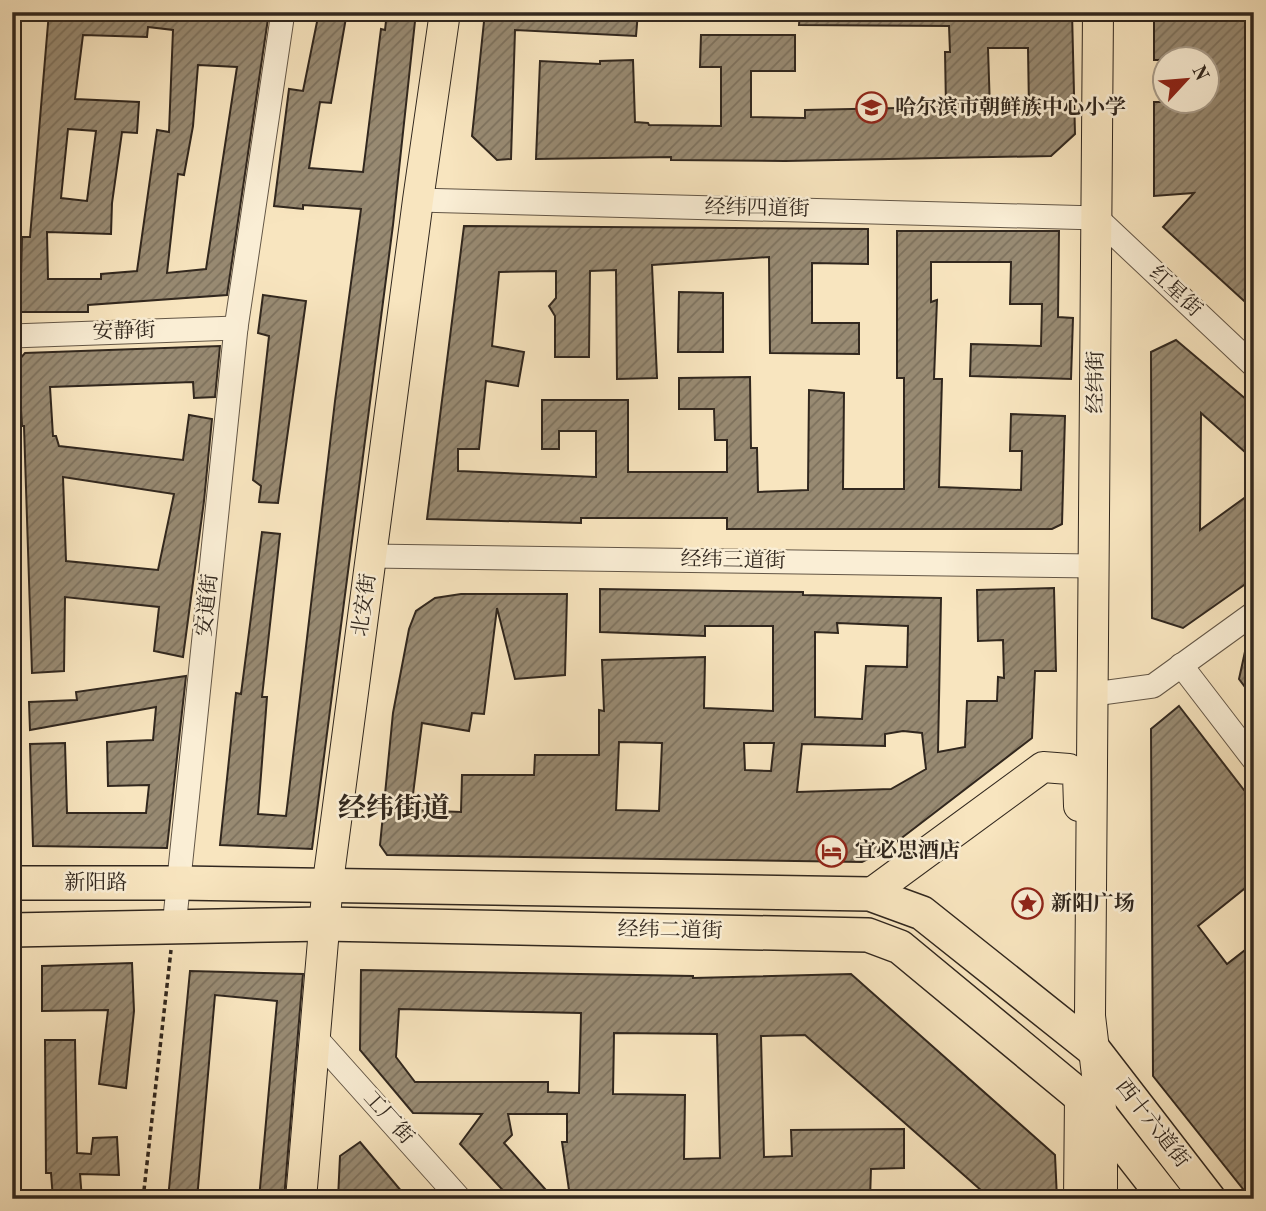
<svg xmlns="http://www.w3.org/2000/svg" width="1266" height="1211" font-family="'Old Standard TT','Noto Serif SC',serif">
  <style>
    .building { fill: url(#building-hatch); stroke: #31271e; stroke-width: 2; fill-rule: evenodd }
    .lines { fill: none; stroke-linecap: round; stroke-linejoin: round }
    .minor-casing { stroke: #635646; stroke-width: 25 }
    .major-casing { stroke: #31271e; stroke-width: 32 }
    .highway-casing { stroke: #31271e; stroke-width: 36 }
    .path { stroke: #31271e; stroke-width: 3.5; stroke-dasharray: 5 3.5; stroke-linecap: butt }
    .minor { stroke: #faeed5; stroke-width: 23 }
    .major { stroke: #f8e5bf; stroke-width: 30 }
    .highway { stroke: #f8e5bf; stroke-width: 33 }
    .labels { text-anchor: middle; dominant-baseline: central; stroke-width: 5; stroke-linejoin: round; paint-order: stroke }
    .poi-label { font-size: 21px; font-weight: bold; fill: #31271e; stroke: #faeed5; text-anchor: start }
    .street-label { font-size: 21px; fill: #31271e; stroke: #faeed5 }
    .district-label { font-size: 28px; font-weight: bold; fill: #31271e; stroke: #faeed5 }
  </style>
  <defs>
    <pattern id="building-hatch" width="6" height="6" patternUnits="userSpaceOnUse" patternTransform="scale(1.75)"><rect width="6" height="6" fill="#988a72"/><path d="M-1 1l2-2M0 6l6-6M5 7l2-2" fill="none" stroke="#7d715d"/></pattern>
  </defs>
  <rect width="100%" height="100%" fill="#f8e5bf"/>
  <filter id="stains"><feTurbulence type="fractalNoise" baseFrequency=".00286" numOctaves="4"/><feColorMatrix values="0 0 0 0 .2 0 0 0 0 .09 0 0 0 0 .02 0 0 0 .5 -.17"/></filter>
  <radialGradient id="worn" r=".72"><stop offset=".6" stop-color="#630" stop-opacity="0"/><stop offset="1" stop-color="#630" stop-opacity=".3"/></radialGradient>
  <g class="building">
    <path d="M49,12H269L227,295L88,305V312H20L22,237H30ZM148,27L173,30L169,132L157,130L137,271L101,274V279H48L47,232L111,234L112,203L122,132L137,133L139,102L75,99L83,35L147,37ZM198,65L237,67L206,269L167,273L178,174L184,175L193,126ZM68,129L96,131L87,201L61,198Z"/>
    <path d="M319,12H347L331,103L320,102L309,168L363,172L381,29L385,30L387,12H416L393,225L312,849L220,845L236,693L241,694L262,532L280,534L262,697H267L258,814L286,816L335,401L361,209L303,205V209L274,206L289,89L303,91Z"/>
    <path d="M485,12H638L636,36L515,30L511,159L497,160L472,136Z"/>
    <path d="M800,12H972V15L1072,12L1075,134L1051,156L785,161L671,160V157L536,159L540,61L600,64V61L633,60L635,122L648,123L649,125L721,126V67H700L701,35H795V71H751V117L805,118V110L946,107L945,52H950L949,26L799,25ZM988,48H1028L1029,110H990Z"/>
    <path d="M1154,12H1235L1254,30V310L1163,227L1194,193L1154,196V102H1207V60H1154Z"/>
    <path d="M464,226L868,229V264L812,263V323H859V354L770,353L769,257L652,265L657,378L617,379L616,270L590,271L589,357H555V316L549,306L556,298V271L499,272L492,346L524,352L518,386L486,381L479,449H458V471L596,477V431H559V449H542V400H628V472H727V440H715L714,409H679V378L750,377L751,448H757L758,492L808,490L809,390L844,393L843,489H904V378H897V231H1059L1058,317L1073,318L1071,379L970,376L971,344L1041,346L1042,304H1010L1011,262H931V302L937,300L934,379H942L939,487L1021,490L1022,451H1010L1011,414L1065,416L1062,524L1052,529H727V518H581V523L427,519Z"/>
    <path d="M679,292L723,293V352H678Z"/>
    <path d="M263,295L306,301L278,503L259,502L261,486L253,480L269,336L258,333Z"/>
    <path d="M1176,340L1254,406V460L1201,413L1200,530L1254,491V578L1183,628L1152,618L1151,352Z"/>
    <path d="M220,346L215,397L194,398L193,382L50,387L53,436H56L59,446L183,460L189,415L212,419L204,501L183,657L154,651L159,607L65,597L64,671L32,673L24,426H22L18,361L25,353ZM63,477L174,494L158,570L66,561Z"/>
    <path d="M1054,588L1056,671H1035L1032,738L886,850L862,862L387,855L380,845L393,713L409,629L416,611L435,598L461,594H567L565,675L515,679L497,608L484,714L472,713L469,731L422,723L411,810L461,812L462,775H534L535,755H599V710L604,711L602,660L705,657L704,708L773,711V626H705V636L600,632V589L803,592V595L941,598L938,752L965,747L967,701H997L998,677L1004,678L1003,640L978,641L977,590ZM837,623L908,626L907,667L866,666L862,719L815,717V632L838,633ZM903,731L922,733L926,769L891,789L797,792L802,744L885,746V734ZM619,742L662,743L659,811L616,810ZM744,743H774L771,771L745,770Z"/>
    <path d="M1248,638L1254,639V699L1239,679Z"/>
    <path d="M186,676L167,848L33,846L30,744L65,743L67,813H146L149,785L108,786L107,742L153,740L156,707L30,730L29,702L77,700L76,692Z"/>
    <path d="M1179,706L1254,803V881L1198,926L1227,964L1254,943V987L1249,991L1254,998V1199H1251L1153,1076L1151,729Z"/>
    <path d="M132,963L134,1011L126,1088L99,1084L108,1010L42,1011V966Z"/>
    <path d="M361,970L693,976V978L851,974L1055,1155L1057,1199H991L805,1035L761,1036L764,1157L792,1156L791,1130L904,1129V1168L871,1169L870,1199H606L605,1192L569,1190L562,1142H567V1114H508L512,1135L504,1143L554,1199H511L460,1144L482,1114L413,1113L360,1050ZM399,1009L581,1013L579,1093L548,1092V1082H415L396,1057ZM614,1033L717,1034L720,1158L684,1159L685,1095L613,1094Z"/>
    <path d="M190,971L303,974L284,1199H259L277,1001L215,995L197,1199H168Z"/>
    <path d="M45,1040H75L77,1153L91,1154L93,1138L117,1137L119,1175L80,1174L82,1199H53L51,1173H46Z"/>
    <path d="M360,1142L408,1199H338L340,1156Z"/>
  </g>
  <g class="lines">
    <defs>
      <g id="minor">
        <path d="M418,200L1097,218L1254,366"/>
        <path d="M12,336L236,328"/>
        <path d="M371,556L1094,566"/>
        <path d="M1181,665L1254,760"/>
        <path d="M1094,694L1153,686L1254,613"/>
        <path d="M174,927L236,328L283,12"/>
        <path d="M316,1038L460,1199"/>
      </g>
      <g id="major">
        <path d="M1098,12L1090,1016L1102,1117V1199"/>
        <path d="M870,894L1043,767L1069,769L1078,775L1079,806"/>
        <path d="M301,1199L328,882L418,200L445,12"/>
        <path d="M1079,1199L1080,1096"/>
      </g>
      <g id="highway">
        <path d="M12,883H180L870,894L922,913L1094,1050L1209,1199"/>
        <path d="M12,930L325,924L868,935L900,947L1080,1096L1102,1117L1166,1199"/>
      </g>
    </defs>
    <use href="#minor" class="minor-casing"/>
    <use href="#major" class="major-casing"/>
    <use href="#highway" class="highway-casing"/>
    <path class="path" d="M143,1199L171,950"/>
    <use href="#minor" class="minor"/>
    <use href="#major" class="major"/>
    <use href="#highway" class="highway"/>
  </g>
  <defs>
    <symbol id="school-ring" viewBox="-11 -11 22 22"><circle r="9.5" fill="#faeed5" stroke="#8f2418" stroke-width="1.5"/><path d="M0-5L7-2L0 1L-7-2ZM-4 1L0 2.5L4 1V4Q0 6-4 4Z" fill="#8f2418"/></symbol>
    <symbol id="hotel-ring" viewBox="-11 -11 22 22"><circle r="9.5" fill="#faeed5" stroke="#8f2418" stroke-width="1.5"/><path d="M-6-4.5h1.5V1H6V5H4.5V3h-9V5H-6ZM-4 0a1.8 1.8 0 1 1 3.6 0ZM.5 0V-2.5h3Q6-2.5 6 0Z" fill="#8f2418"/></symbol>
    <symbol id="sight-ring" viewBox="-11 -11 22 22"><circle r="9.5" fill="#faeed5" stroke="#8f2418" stroke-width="1.5"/><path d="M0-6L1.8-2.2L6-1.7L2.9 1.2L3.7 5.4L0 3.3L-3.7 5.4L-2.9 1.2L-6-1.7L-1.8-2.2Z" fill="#8f2418"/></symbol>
  </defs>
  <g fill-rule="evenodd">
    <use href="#school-ring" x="854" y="90" width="35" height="35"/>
    <use href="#hotel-ring" x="814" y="834" width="35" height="35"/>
    <use href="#sight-ring" x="1010" y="886" width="35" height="35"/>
  </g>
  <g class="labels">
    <g class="poi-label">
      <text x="895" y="108">哈尔滨市朝鲜族中心小学</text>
      <text x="855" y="851">宜必思酒店</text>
      <text x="1051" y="904">新阳广场</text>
    </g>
    <g class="street-label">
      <text transform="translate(757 209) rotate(1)">经纬四道街</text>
      <text transform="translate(1175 292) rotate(43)">红星街</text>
      <text transform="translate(124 332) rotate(-2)">安静街</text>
      <text transform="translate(1096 382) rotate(-90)">经纬街</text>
      <text transform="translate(733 561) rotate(1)">经纬三道街</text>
      <text transform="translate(208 605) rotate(-84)">安道街</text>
      <text transform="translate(365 605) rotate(-82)">北安街</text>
      <text x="96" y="883">新阳路</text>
      <text transform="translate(670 931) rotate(1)">经纬二道街</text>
      <text transform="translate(388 1118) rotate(48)">工厂街</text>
      <text transform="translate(1152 1124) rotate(52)">西十六道街</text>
    </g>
    <g class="district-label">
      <text x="394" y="810">经纬街道</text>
    </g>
  </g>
  <rect width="1266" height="1211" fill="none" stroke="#f8e5bf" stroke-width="42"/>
  <rect x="14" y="14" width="1238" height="1183" fill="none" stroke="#31271e" stroke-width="3.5"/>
  <rect x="21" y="21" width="1224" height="1169" fill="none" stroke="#31271e" stroke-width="2"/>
  <g transform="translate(1186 80) rotate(64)"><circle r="33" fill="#faeed5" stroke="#aa9e8c" stroke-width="2"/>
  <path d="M0-5L12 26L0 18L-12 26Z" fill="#8f2418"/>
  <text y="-10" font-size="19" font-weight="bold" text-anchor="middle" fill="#31271e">N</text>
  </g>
  <rect width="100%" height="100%" filter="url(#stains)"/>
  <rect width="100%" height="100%" fill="url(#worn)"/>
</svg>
